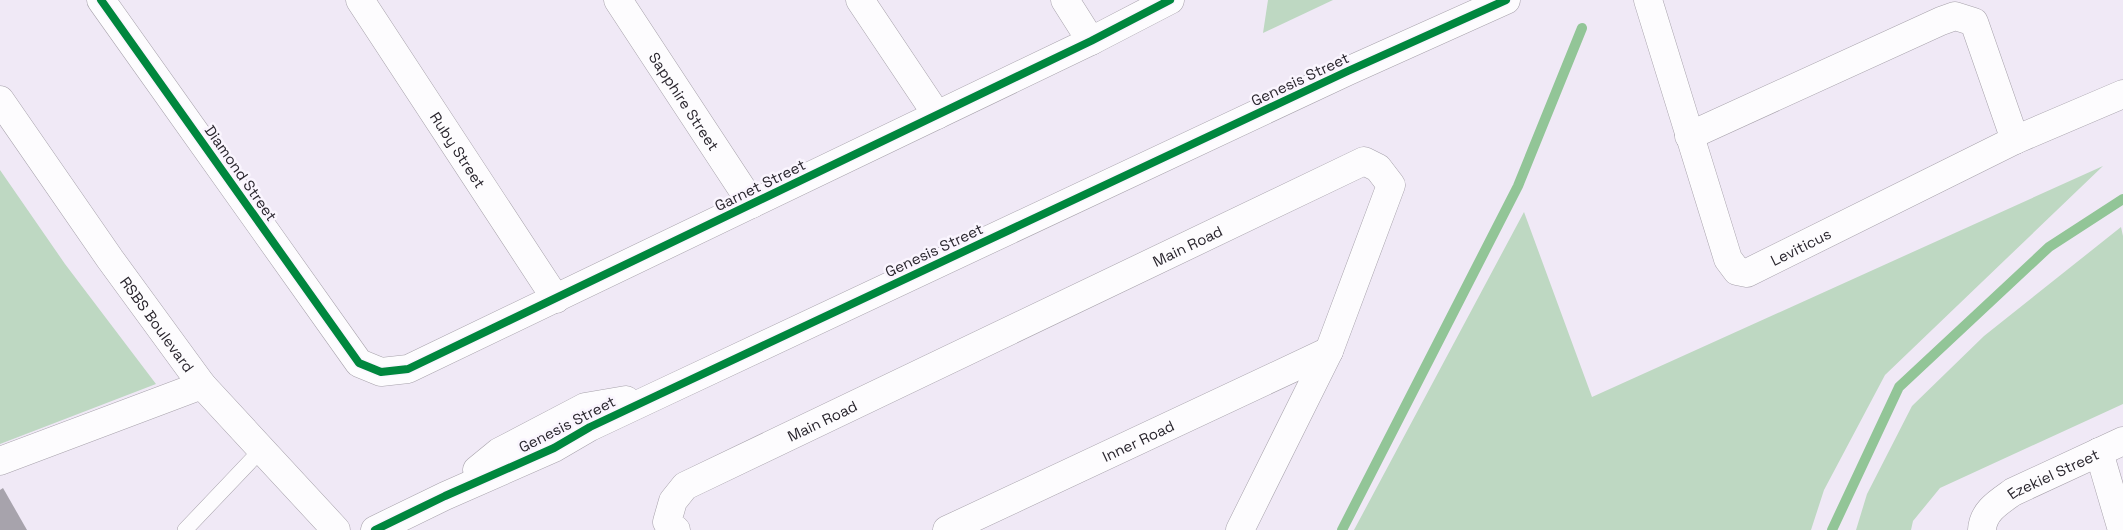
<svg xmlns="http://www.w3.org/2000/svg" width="2123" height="530" font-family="'Space Grotesk',sans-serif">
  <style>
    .green { fill: #bed8c2 }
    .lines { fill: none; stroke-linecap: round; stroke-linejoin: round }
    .stream { stroke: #92c597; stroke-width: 10 }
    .building { fill: #a7a3ac; filter: url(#shadow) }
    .lane-casing { stroke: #a7a2ab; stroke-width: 16 }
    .street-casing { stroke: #a7a2ab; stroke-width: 29 }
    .secondary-casing { stroke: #a7a2ab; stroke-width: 29 }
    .lane { stroke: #fdfcfe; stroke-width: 15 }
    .street { stroke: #fdfcfe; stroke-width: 28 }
    .secondary { stroke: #fdfcfe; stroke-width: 28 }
    .cycleway-casing { stroke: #faf5fe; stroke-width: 11 }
    .cycleway { stroke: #00873e; stroke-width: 8 }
    .labels { text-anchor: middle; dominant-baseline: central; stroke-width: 5; stroke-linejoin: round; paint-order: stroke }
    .street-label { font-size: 15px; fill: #2a262e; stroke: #faf5fe }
  </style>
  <defs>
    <filter id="shadow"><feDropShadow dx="-4.5" dy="4.5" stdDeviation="0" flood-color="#0004"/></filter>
  </defs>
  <rect width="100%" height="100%" fill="#f0e9f6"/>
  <g class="green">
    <path d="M1268,0H1333L1263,33Z"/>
    <path d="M2103,166L1885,375L1824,490L1811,530H1354L1524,212L1592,397Z"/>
    <path d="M0,170L65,264L156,384L0,444Z"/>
    <path d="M2121,227L2123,236V404L1940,488L1913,521L1911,530H1856L1867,494L1912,406L1984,336Z"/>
  </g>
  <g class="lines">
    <g class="stream">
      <path d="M1342,530L1518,186L1582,28"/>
      <path d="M1832,530L1899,387L2049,247L2123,199"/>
    </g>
  </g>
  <path class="building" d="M3,488L27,530H0V490Z"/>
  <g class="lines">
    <defs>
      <path id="lane" d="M185,530L261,450"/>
      <g id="street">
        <path d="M101,0L359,363L381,372L408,369L1091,41L1170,0"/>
        <path id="s1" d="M360,0L556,299"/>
        <path id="s2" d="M618,0L752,204"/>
        <path d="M860,0L937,115"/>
        <path d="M1065,0L1091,41"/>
        <path id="s3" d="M1648,0L1728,259L1737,271L1747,273L2015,140L2123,94"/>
        <path d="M1689,136L1941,21L1955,16L1974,22L2015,140"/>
        <path d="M2099,452L2122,530"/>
        <path d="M0,461L202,385"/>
        <path id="s4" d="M676,530L667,522L673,501L685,486L1364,161L1378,168L1391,185L1329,351L1240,530"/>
        <path id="s5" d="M947,530L1329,351"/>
        <path id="s6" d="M1982,530C1983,511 1999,502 2013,492L2123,441"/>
      </g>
      <g id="secondary">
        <path id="s7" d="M0,100L110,259L202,385L336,530"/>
        <path d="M477,470L499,452L585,407L626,400"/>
        <path d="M375,530L445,496L554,448L590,427L658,395L1348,71L1506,0"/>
      </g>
    </defs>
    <use href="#lane" class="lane-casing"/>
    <use href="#street" class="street-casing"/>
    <use href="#secondary" class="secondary-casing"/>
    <use href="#lane" class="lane"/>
    <use href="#street" class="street"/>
    <use href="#secondary" class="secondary"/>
    <defs>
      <g id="cycleway">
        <path d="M101,0L359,363L381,372L408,369L1091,41L1170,0"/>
        <path d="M375,530L445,496L554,448L590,427L658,395L1348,71L1506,0"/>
      </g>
    </defs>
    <use href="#cycleway" class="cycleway-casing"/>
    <use href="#cycleway" class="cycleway"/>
  </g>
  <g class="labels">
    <g class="street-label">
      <text transform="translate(1300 79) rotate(-25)">Genesis Street</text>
      <text stroke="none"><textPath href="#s2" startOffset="121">Sapphire Street</textPath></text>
      <text stroke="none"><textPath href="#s1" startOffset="179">Ruby Street</textPath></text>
      <text transform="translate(241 173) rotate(55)">Diamond Street</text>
      <text transform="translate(760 185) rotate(-26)">Garnet Street</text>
      <text stroke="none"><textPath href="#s4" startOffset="610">Main Road</textPath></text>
      <text stroke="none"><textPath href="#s3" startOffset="356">Leviticus</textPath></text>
      <text transform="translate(934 250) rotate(-25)">Genesis Street</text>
      <text stroke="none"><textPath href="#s7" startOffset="274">RSBS Boulevard</textPath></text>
      <text stroke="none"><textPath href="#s4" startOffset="205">Main Road</textPath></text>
      <text transform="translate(567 424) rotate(-27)">Genesis Street</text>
      <text stroke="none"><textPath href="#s5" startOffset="211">Inner Road</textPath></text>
      <text stroke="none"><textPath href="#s6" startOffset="95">Ezekiel Street</textPath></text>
    </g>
  </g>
</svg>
